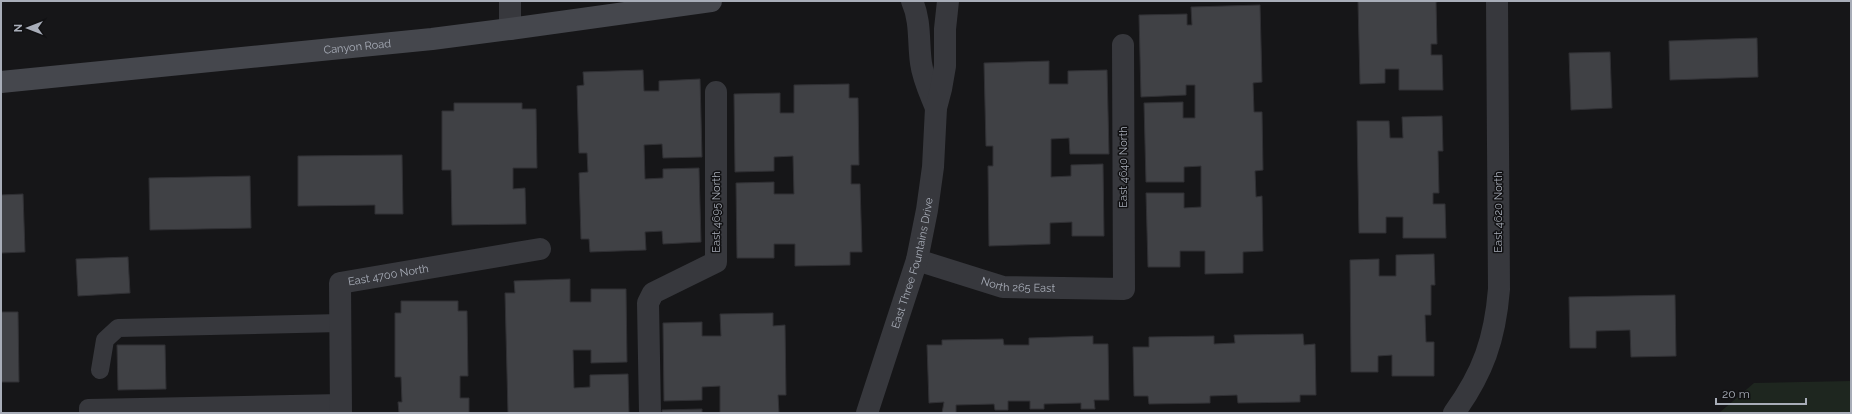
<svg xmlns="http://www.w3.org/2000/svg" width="1852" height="414" font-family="Raleway,sans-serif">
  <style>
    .green { fill: #1e261f }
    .building { fill: #404145; stroke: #303034 }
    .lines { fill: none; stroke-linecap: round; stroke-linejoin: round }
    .service { stroke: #37383d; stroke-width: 18 }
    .minor { stroke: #37383d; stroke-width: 22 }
    .secondary { stroke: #45474d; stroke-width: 22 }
    .labels { text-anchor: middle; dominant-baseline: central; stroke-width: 3; stroke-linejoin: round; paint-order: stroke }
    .street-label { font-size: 11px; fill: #a8adb8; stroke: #111113 }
  </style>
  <rect width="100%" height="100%" fill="#161618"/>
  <path class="green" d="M1851,381V413H1719L1754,383Z"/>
  <g class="building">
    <path d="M1358,1H1441L1436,2L1437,44H1431V55H1442L1443,90H1399V69H1385V83L1360,84Z"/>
    <path d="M1260,5L1262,82L1253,83L1254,112H1262L1263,170L1255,171L1256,197L1262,196L1263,251L1243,252V273L1205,274V251H1180V267H1148L1146,193H1184V208L1201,207V166L1184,167V182H1146L1144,103L1183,102V118H1195V85H1186V95L1141,97L1139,15L1187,14V25H1192L1191,7Z"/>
    <path d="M1757,38L1758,77L1670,80L1669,41Z"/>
    <path d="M1610,52L1612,108L1571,110L1569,53Z"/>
    <path d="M1049,61V84H1068V71L1107,70L1109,154H1070L1069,138L1051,139V177L1071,176V165L1103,164L1104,236H1072V222L1050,223V244L989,246L988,166H993V146H986L984,63Z"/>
    <path d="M643,70L644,91H659V81L700,79L702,157L663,158L662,144L644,145L645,179L663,178V169L699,168L701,242L663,244L662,231L645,232L646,250L590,252L589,239H581L579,173L588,172L587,153H579L577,86L584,85L583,72Z"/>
    <path d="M849,84V98H858L859,165H851V184H860L862,252H850V265L795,266V244H774V258H737L736,183L774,182V194H794L793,156L774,157V171L735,172L734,94L780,93V113H794V85Z"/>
    <path d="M454,103H522V109H536L537,168H513V189L525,188L526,224L452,225L451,170H442V111H454Z"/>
    <path d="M1442,116L1443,151H1438L1439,193H1433V204H1445L1446,238H1403V217H1386V233H1359L1357,121H1389L1390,138H1403L1402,117Z"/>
    <path d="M402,155L403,214H375V205L298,206V156Z"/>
    <path d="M250,176L251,228L150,230L149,178Z"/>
    <path d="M23,194L25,252L1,253V195Z"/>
    <path d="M1434,254L1435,285H1431V315H1425L1426,342H1434V376H1392V355L1378,356V372H1351L1350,260L1379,259V276H1396V255Z"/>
    <path d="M128,257L130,293L78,296L76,259Z"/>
    <path d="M570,279V302H591V289H626L627,362L591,363V350H573L574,388L590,387V375L628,374L629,413H508L505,293H515L514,281Z"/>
    <path d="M1675,295L1676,356L1631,357L1630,330L1596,331V348H1570L1569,297Z"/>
    <path d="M401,301H458V311H467L468,376H460V398H469V413H399L398,402H402L401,377H395V313H401Z"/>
    <path d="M1,312H18L19,382H1Z"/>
    <path d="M773,313V326L785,325L786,395H778L779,413H720V386L702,387V400L664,401L663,323L702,322V336H721L720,314Z"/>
    <path d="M1303,334L1304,345L1315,344L1316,395H1300V402L1238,403L1237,395L1210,396V403L1149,404L1148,396H1134L1133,347H1149V337L1214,336V344L1235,343L1234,335Z"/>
    <path d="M1093,336V344H1108L1109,400H1094L1095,409H1081V403L1044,404V409H1030V401H1008V410H995L994,404L956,405V413H942L944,402L929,403L927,345H942V340L1003,339L1004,345H1029V338Z"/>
    <path d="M117,345H165L166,389L118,390Z"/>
    <path d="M702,409V413H662V410Z"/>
  </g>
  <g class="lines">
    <g class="service">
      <path d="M100,370L105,340L118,328L340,323"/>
      <path d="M88,413V408L341,403"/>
    </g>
    <g class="minor">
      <path d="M510,1V29"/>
      <path d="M912,1C921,21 918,42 921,63C923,79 930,93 936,108"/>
      <path id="s1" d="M917,260L1003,287L1124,289L1123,45"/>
      <path id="s2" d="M341,413L340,283L540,249"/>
      <path d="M650,413L648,303L653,293L716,262V92"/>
      <path id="s3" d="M867,413L917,260L927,210L933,167L936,108L941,89L945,66V29L948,1"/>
      <path d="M1454,413C1483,373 1495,339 1499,289L1497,1"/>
    </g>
    <path class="secondary" id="s4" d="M1,82L432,39L510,29L711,1"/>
  </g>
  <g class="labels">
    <g class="street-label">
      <text stroke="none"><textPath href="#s4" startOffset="358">Canyon Road</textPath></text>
      <text transform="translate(1123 167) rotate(-90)">East 4640 North</text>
      <text transform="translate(716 212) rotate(-90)">East 4695 North</text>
      <text transform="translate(1498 212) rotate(-90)">East 4620 North</text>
      <text stroke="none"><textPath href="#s3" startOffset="157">East Three Fountains Drive</textPath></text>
      <text stroke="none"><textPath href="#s2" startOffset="179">East 4700 North</textPath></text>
      <text stroke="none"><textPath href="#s1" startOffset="105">North 265 East</textPath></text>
    </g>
  </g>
  <rect width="1852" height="414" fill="none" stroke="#a8adb8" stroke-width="4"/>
  <g transform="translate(28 28) rotate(270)" stroke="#111113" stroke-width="3" paint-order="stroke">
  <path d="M0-3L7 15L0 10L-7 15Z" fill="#a8adb8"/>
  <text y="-6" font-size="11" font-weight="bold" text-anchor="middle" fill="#a8adb8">N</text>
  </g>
  <path d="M1716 398v6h90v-6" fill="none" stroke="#a8adb8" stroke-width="2"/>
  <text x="1722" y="398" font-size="12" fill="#a8adb8" stroke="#111113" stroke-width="3" paint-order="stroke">20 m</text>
</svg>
